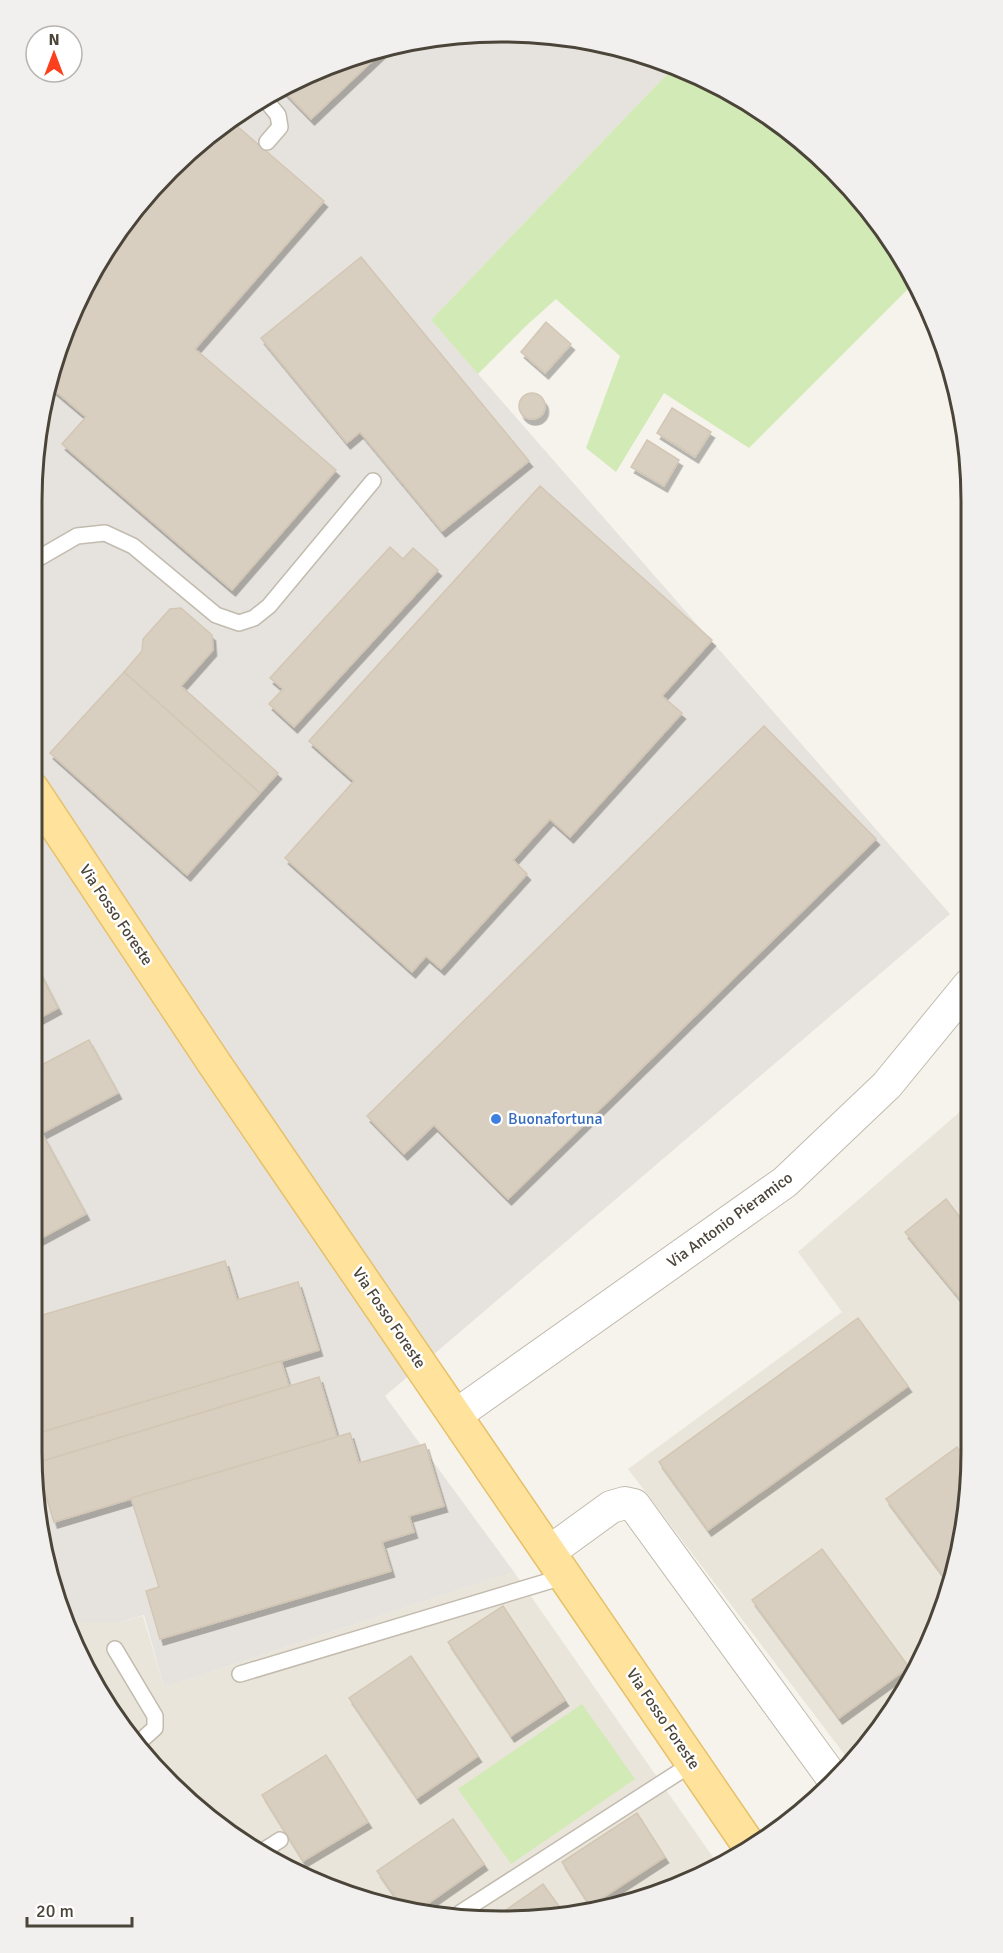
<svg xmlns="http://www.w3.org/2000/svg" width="1003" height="1953" font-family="Signika,sans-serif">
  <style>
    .residential { fill: #eae5da }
    .industrial { fill: #e6e2dd }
    .green { fill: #d2eab5 }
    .building { fill: #d8cfc1; stroke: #d3c7b4; stroke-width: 1.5; filter: url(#shadow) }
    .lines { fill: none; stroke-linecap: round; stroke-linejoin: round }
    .service-casing { stroke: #c2bbae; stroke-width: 18 }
    .minor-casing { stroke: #c2bbae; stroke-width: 34 }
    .primary-casing { stroke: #e6c16a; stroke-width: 36 }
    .service { stroke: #fff; stroke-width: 15 }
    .minor { stroke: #fff; stroke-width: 32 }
    .primary { stroke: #ffe39c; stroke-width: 33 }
    .shop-dot { fill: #3f7fe0; stroke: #fff; stroke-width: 2 }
    .labels { text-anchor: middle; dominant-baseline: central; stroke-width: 5; stroke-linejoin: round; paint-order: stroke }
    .street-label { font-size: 16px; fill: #4b4439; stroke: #fff }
    .shop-label { font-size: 16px; fill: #366cbe; stroke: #fff; text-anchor: start }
    .rim { fill: none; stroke: #4b4439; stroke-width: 3 }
  </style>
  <defs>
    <filter id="shadow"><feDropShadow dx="3.5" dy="6" stdDeviation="0" flood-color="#0004"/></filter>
  </defs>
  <rect width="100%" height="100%" fill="#f6f3ec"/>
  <g class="residential">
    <path d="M969,1104L971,1482L956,1573L923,1660L874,1738L851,1763L628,1469L842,1312L798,1252Z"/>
    <path d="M514,1572L717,1863L682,1886L533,1920L380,1906L241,1842L129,1738L67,1622H120L143,1616L164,1687Z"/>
  </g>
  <path class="industrial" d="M533,33L623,48L674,67L431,320L950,914L385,1396L514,1572L164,1687L144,1615L120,1622H67L57,1603L32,1451V471L47,380L80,293L129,215L192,148L267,94L351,56L440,35Z"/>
  <g class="green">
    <path d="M674,67L710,80L811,148L875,216L914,283L749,448L664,393L616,472L586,448L620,356L556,299L527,325L478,374L431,320Z"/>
    <path d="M582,1704L635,1779L511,1864L458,1789Z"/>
  </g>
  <g class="building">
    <path d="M386,48L311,119L281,88L351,56Z"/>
    <path d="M230,120L324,201L195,349L336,470L232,590L62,444L86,417L47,384L80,293L129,215L192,148Z"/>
    <path d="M361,257L529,461L442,531L360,432L347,443L261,338Z"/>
    <path d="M546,322L571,344L545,373L521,352Z"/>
    <circle cx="532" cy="406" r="13"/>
    <path d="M672,408L711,432L695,457L657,433Z"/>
    <path d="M647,440L679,460L664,486L631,467Z"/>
    <path d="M540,486L712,640L662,696L682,713L570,837L550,819L513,860L527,874L441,969L426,956L412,972L285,858L354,781L309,741Z"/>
    <path d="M390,547L403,559L413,548L438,570L294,727L269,704L283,689L270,678Z"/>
    <path d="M181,608L212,635L213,650L181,686L278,773L260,793L124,672L142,651L143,639L170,609Z"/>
    <path d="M124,672L260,793L187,875L50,753Z"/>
    <path d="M764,726L876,839L508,1199L434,1125L404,1154L367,1116Z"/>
    <path d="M32,957L58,1008L32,1022Z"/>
    <path d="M89,1040L118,1093L42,1133L86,1214L32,1243V1070Z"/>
    <path d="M946,1199L966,1225L970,1221V1311L905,1232Z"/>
    <path d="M225,1261L237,1300L298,1282L319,1350L32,1435V1318Z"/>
    <path d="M858,1318L908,1386L708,1530L659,1462Z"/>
    <path d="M281,1361L289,1386L34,1464L32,1435Z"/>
    <path d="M319,1377L337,1437L54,1522L36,1463Z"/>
    <path d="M350,1433L359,1463L425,1444L444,1506L409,1516L414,1532L382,1542L391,1571L160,1639L146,1591L159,1587L131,1498Z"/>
    <path d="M957,1447L970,1466L971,1482L956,1573L951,1586L886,1499Z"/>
    <path d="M822,1549L909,1667L839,1718L752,1600Z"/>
    <path d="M503,1606L565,1700L511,1736L448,1642Z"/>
    <path d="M411,1656L478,1756L417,1798L349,1698Z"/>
    <path d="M95,1674L128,1718L121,1723Z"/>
    <path d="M326,1755L368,1822L303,1861L262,1795Z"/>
    <path d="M637,1813L665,1857L590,1906L562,1862Z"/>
    <path d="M453,1819L484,1864L420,1909L403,1908L377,1871Z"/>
    <path d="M543,1884L564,1913L533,1920L496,1917Z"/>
  </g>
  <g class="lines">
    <defs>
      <g id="service">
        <path d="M263,97L278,115L280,127L267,142"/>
        <path d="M32,562L77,536L105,533L133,546L216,615L239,623L254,618L269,606L373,481"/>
        <path d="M115,1649L155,1716V1728L136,1745"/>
        <path d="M240,1674L566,1576"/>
        <path d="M261,1852L280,1840"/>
        <path d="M460,1913L693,1763"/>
      </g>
      <g id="minor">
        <path d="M456,1415L785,1182L887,1085L969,985"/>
        <path d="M549,1552L611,1507L625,1503L634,1505L834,1780"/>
      </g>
      <path id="primary" d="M32,789L214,1063L748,1844"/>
    </defs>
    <use href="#service" class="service-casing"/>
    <use href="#minor" class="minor-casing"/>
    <use href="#primary" class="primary-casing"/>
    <use href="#service" class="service"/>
    <use href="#minor" class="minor"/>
    <use href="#primary" class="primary"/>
  </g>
  <circle class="shop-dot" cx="496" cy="1119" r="6"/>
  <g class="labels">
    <g class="street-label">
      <text transform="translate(116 915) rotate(56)">Via Fosso Foreste</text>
      <text transform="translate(730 1220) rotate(-36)">Via Antonio Pieramico</text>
      <text transform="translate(389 1318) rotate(56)">Via Fosso Foreste</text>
      <text transform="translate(663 1719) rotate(56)">Via Fosso Foreste</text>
    </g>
    <g class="shop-label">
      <text x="508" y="1119">Buonafortuna</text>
    </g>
  </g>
  <path d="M0 0H1003V1953H0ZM501 42H502A459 459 0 0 1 961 501V1452A459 459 0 0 1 502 1911H501A459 459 0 0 1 42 1452V501A459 459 0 0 1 501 42Z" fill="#f1f0ef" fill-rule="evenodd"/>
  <path class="rim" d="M501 42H502A459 459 0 0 1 961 501V1452A459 459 0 0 1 502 1911H501A459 459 0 0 1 42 1452V501A459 459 0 0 1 501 42Z"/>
  <g transform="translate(54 54)"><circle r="28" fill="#ffffff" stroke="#b7b4b0" stroke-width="1.5"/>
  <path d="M0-4.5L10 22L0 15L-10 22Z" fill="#fc3f1d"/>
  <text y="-9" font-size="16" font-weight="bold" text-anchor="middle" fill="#4b4439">N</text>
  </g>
  <path d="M27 1917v9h105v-9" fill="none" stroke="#4b4439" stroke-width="3"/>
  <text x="36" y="1917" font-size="18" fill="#4b4439" stroke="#ffffff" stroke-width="4.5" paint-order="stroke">20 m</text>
</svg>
